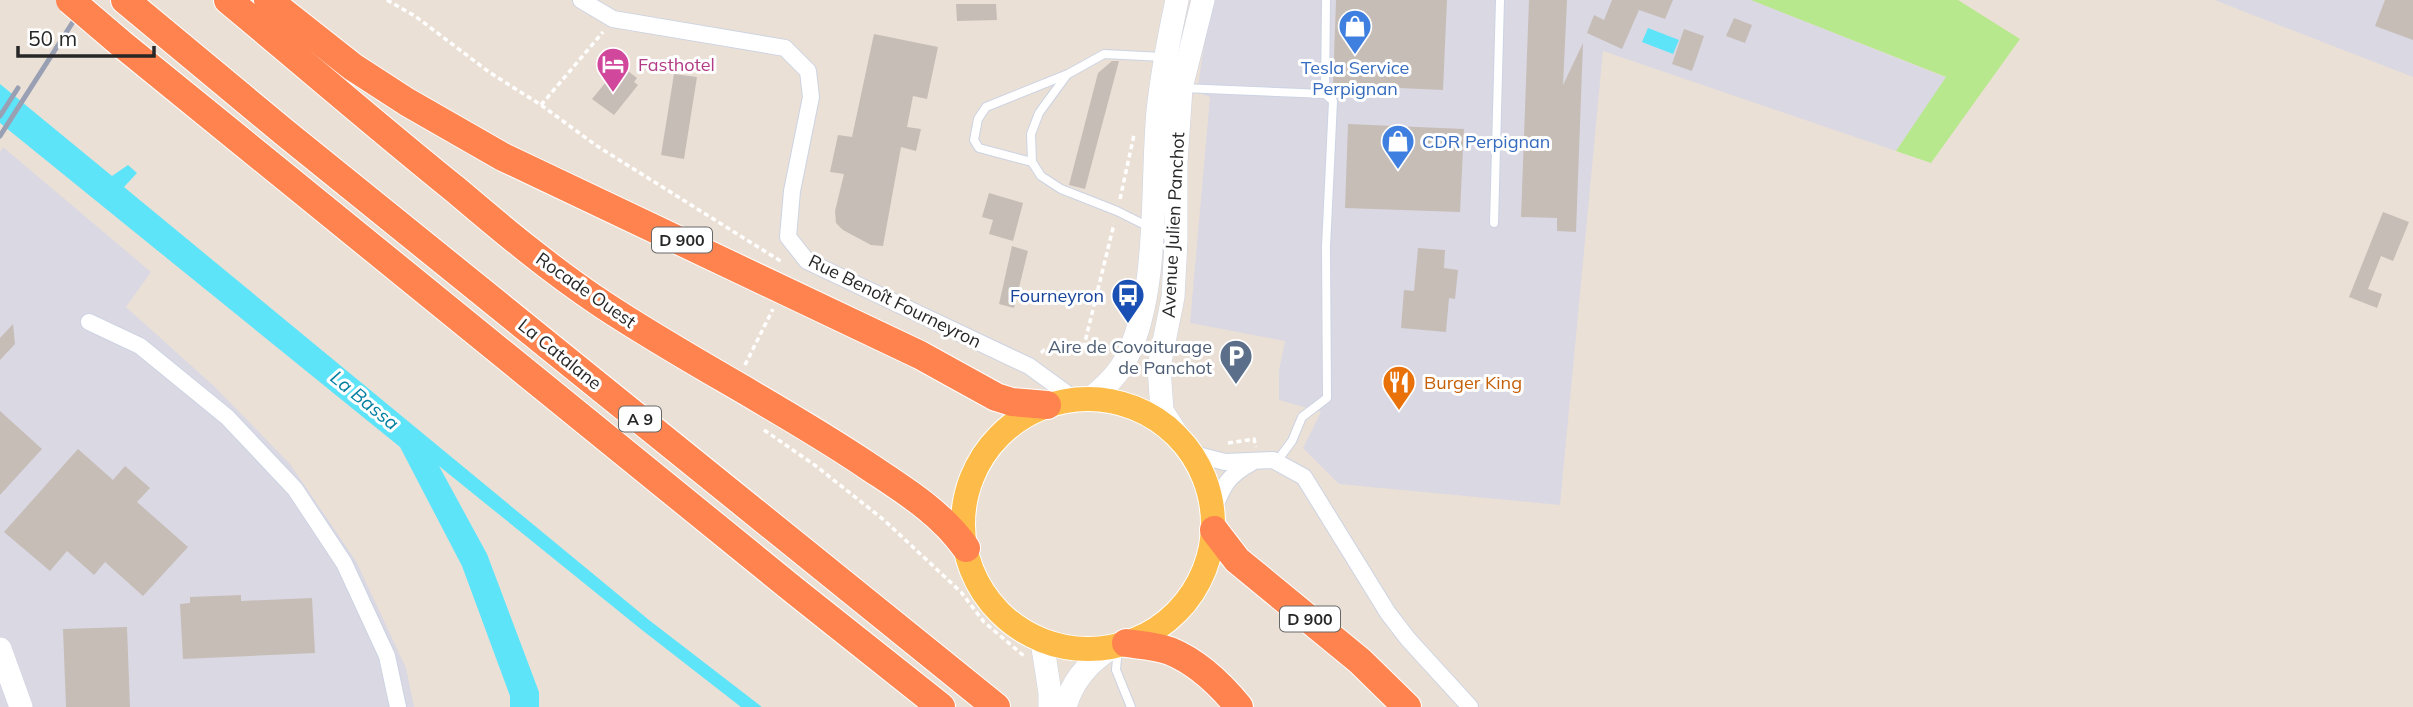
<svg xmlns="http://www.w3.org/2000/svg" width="2413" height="707" font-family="Mulish,sans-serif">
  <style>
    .industrial { fill: #dad8e3 }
    .green { fill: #b8e88d }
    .water { fill: #5ee4f9 }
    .building { fill: #c6bdb7 }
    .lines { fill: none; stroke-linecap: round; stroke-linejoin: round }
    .lane-casing { stroke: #ccd3e2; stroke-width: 10 }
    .street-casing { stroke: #ccd3e2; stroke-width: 18 }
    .secondary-casing { stroke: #ccd3e2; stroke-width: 24 }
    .primary-casing { stroke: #fff; stroke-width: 26 }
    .highway-casing { stroke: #fff; stroke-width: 30 }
    .path { stroke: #fff; stroke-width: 3.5; stroke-dasharray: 5 3.5; stroke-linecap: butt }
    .lane { stroke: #fff; stroke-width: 8 }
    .street { stroke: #fff; stroke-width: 16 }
    .secondary { stroke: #fff; stroke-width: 23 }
    .primary { stroke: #fdbc4a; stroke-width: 24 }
    .highway { stroke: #ff834e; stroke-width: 28 }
    .rail { stroke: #99a0b4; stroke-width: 5 }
    .highway-bridge-casing { stroke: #fff; stroke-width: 30; stroke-linecap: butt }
    .highway-bridge { stroke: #ff834e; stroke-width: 28 }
    .labels { text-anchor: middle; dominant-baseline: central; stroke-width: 6; stroke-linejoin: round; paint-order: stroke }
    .shield { fill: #fff; stroke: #686868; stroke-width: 2 }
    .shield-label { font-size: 16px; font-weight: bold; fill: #272727 }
    .hotel-label { font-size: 18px; fill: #b23c85; stroke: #fff; text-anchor: start }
    .shop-label { font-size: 18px; fill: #366cbe; stroke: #fff }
    .street-label { font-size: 18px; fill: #272727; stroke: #fff }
    .transit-label { font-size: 18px; fill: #164399; stroke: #fff; text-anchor: end }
    .service-label { font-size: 18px; fill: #4e5e75; stroke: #fff; text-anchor: end }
    .food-label { font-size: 18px; fill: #c56008; stroke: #fff; text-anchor: start }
    .water-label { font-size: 19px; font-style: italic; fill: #017fa1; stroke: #fff }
  </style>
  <rect width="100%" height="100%" fill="#ebe0d6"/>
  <g class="industrial">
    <path d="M1211,0H1751L1947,78L1896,151L1603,51L1560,505L1339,484L1303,448L1321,412L1279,400V370L1285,341L1190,323L1210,97L1197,92Z"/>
    <path d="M2215,0H2413V77L2245,12Z"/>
    <path d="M3,147L151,272L126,307L215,387L290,464L356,561L406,668L414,707H0V152Z"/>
  </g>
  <path class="green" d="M1751,0H1958L2020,39L1931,163L1896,151L1946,77Z"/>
  <g class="water">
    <path d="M1648,28L1679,40L1673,54L1642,42Z"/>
    <path d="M0,84L112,176L128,165L137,173L124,187L649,620L762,707H741L642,630L439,466L487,554L539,692V707H510V696L462,566L400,447L0,123Z"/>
  </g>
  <g class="building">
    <path d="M1336,0H1447L1443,90L1333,85Z"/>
    <path d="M1529,0H1567L1563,85L1583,43L1576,232L1557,231V218L1521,217Z"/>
    <path d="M1612,0H1673L1665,19L1639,10L1622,49L1587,33L1594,15L1604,20Z"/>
    <path d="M2385,0H2413V40L2375,26Z"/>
    <path d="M956,4H996L997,20L957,21Z"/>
    <path d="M1734,18L1752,25L1745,43L1726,36Z"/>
    <path d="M1684,29L1704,36L1692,71L1672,64Z"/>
    <path d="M874,34L938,47L927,99L913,96L907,127L921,129L916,151L901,147L883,246L871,245L843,230L836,223L835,211L844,174L830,172L838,135L852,137Z"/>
    <path d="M1112,61H1119L1085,189L1069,185L1098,73Z"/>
    <path d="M620,65L637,78L634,82L638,85L614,115L592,99Z"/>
    <path d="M674,74L697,77L684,159L661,155Z"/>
    <path d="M1348,124L1464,129L1460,212L1345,208Z"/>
    <path d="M989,193L1023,203L1013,241L989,234L993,220L982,217Z"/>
    <path d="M2383,212L2409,222L2393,261L2381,256L2368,289L2382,294L2377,308L2349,297Z"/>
    <path d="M1012,246L1028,251L1014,308L999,304Z"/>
    <path d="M1418,248L1445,250L1444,268L1458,270L1455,299L1449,298L1446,332L1401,328L1404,290L1414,291Z"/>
    <path d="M13,324L15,344L0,360V338Z"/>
    <path d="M0,411L42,449L0,495Z"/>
    <path d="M78,449L113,480L125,466L150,488L137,502L188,547L143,596L105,562L94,575L67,551L50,571L4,532Z"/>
    <path d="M241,595V601L312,598L315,653L183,659L180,604L190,603V597Z"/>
    <path d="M127,627L130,707H66L63,629Z"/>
  </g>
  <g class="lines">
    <defs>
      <g id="lane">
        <path d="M1066,76L1039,113L1031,134L1032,162L1041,176L1061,189L1117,211L1173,239"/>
        <path d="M1182,88L1325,94L1333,101L1326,247L1327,398L1302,417L1292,441L1277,461"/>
        <path d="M1325,94L1326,0"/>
        <path d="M1032,162L979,148L974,140L978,119L986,107L1068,74L1104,54L1163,57"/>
        <path d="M1494,223L1500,0"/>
        <path d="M1118,647L1116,670L1131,707"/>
      </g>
      <g id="street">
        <path d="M581,0L613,19L785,48L808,71L811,97L792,191L788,237L807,261L1029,366L1073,398"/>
        <path d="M89,322L140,346L227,417L295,489L344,563L387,656L398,707"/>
        <path d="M1190,453L1225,462L1273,460L1304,477L1388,613L1408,639L1470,707"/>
        <path d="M1213,511C1223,486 1227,476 1251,463"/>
      </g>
      <g id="secondary">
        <path d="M1090,399C1104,388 1118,375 1126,359C1160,292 1151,185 1158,111C1162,74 1169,37 1177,0"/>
        <path d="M1184,445L1162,411L1159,367L1173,297L1176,241V162L1181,88L1203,0"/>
        <path d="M1042,641L1050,693V707"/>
        <path d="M0,649L21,707"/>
        <path d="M1065,707C1072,682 1087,664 1108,650"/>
      </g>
      <circle id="primary" cx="1088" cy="524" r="125"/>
      <g id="highway">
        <path d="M125,0L284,132L996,707"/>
        <path d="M228,0C304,63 379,128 456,190C503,230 551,270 602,304C688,361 780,407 865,464C902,489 940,511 966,548"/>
        <path d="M268,0L353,67L407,102L503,157L920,355L996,397L1012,402L1047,405"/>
        <path d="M118,41L795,591L941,707"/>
        <path d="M1214,530L1237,560L1360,661L1407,707"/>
        <path d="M1126,643C1140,645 1157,646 1170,651C1197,662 1221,685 1239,707"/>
      </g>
    </defs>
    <use href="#lane" class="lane-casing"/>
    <use href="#street" class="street-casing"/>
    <use href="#secondary" class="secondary-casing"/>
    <use href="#primary" class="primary-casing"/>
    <use href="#highway" class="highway-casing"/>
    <g class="path">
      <path d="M387,0L415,16L489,72L541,105L597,146L782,262"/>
      <path d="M541,105L603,32"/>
      <path d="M1120,199L1134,135"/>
      <path d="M1084,346L1107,354"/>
      <path d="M1041,353L1044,350L1084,346L1114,224"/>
      <path d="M745,365L773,309"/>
      <path d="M1178,369L1197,374"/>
      <path d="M764,430L816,466L884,520L961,592L984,622L1024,656"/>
      <path d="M1228,443L1254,439L1256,447"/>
    </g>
    <use href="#lane" class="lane"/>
    <use href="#street" class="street"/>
    <use href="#secondary" class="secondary"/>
    <use href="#primary" class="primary"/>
    <use href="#highway" class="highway"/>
    <g class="rail">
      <path d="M0,116L18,88"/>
      <path d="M0,136L87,0"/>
    </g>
    <defs>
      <path id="highway-bridge" d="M70,0L118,41"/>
    </defs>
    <use href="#highway-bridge" class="highway-bridge-casing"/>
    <use href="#highway-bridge" class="highway-bridge"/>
  </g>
  <defs>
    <symbol id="shop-pin" viewBox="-11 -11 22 30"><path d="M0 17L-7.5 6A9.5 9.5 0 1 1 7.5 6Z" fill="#3f7fe0" stroke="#fff"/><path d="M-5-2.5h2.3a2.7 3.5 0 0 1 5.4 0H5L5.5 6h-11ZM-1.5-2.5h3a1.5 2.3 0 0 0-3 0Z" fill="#fff"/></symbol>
    <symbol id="hotel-pin" viewBox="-11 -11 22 30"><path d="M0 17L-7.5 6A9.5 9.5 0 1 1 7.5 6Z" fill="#d1479c" stroke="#fff"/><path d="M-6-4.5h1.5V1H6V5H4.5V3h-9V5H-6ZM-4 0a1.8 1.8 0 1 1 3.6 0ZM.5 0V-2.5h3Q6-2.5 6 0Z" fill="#fff"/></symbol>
    <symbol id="bus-pin" viewBox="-11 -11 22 30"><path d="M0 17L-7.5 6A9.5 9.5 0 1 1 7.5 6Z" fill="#1a4fb4" stroke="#fff"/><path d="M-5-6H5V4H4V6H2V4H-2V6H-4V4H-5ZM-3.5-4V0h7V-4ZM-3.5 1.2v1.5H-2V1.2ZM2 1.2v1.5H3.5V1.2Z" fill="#fff"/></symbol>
    <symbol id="parking-pin" viewBox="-11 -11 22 30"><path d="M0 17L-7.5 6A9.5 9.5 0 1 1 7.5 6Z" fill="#5c6f8a" stroke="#fff"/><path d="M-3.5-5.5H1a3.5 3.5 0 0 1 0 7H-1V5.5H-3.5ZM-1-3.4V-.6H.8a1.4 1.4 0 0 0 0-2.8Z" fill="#fff"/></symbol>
    <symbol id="restaurant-pin" viewBox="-11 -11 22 30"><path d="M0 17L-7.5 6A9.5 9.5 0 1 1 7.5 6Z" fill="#e8710a" stroke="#fff"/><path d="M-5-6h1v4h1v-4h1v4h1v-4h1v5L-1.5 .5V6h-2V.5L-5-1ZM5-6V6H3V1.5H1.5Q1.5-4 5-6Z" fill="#fff"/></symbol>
  </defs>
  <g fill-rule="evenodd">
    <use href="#shop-pin" x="1336" y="7" width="38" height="52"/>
    <use href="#hotel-pin" x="594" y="45" width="38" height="52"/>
    <use href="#shop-pin" x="1379" y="122" width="38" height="52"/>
    <use href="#bus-pin" x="1109" y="276" width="38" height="52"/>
    <use href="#parking-pin" x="1217" y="337" width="38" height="52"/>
    <use href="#restaurant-pin" x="1380" y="363" width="38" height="52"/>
  </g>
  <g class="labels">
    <g class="shield">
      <rect x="652" y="227.5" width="60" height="25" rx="5"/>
      <rect x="619" y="406.5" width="42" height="25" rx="5"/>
      <rect x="1280" y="606.5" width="60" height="25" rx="5"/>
    </g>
    <g class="shield-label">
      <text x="682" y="240">D 900</text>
      <text x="640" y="419">A 9</text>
      <text x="1310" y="619">D 900</text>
    </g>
    <g class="hotel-label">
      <text x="638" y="64">Fasthotel</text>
    </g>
    <g class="shop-label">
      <text x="1355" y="67">Tesla Service<tspan x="1355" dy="21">Perpignan</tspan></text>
      <text x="1422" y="141" text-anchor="start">CDR Perpignan</text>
    </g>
    <g class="street-label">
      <text transform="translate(1173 225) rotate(-87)">Avenue Julien Panchot</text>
      <text transform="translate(586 290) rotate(35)">Rocade Ouest</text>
      <text transform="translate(895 301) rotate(26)">Rue Benoît Fourneyron</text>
      <text transform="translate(560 354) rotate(39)">La Catalane</text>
    </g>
    <g class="transit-label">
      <text x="1104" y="295">Fourneyron</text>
    </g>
    <g class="service-label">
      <text x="1212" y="346">Aire de Covoiturage<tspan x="1212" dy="21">de Panchot</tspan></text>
    </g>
    <g class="food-label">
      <text x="1424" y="382">Burger King</text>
    </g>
    <g class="water-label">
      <text transform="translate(365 400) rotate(39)">La Bassa</text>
    </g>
  </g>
  <path d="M18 46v10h136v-10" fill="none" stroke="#272727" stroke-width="3.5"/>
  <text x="28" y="46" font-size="21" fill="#272727" stroke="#ffffff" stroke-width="5" paint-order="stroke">50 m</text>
</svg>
